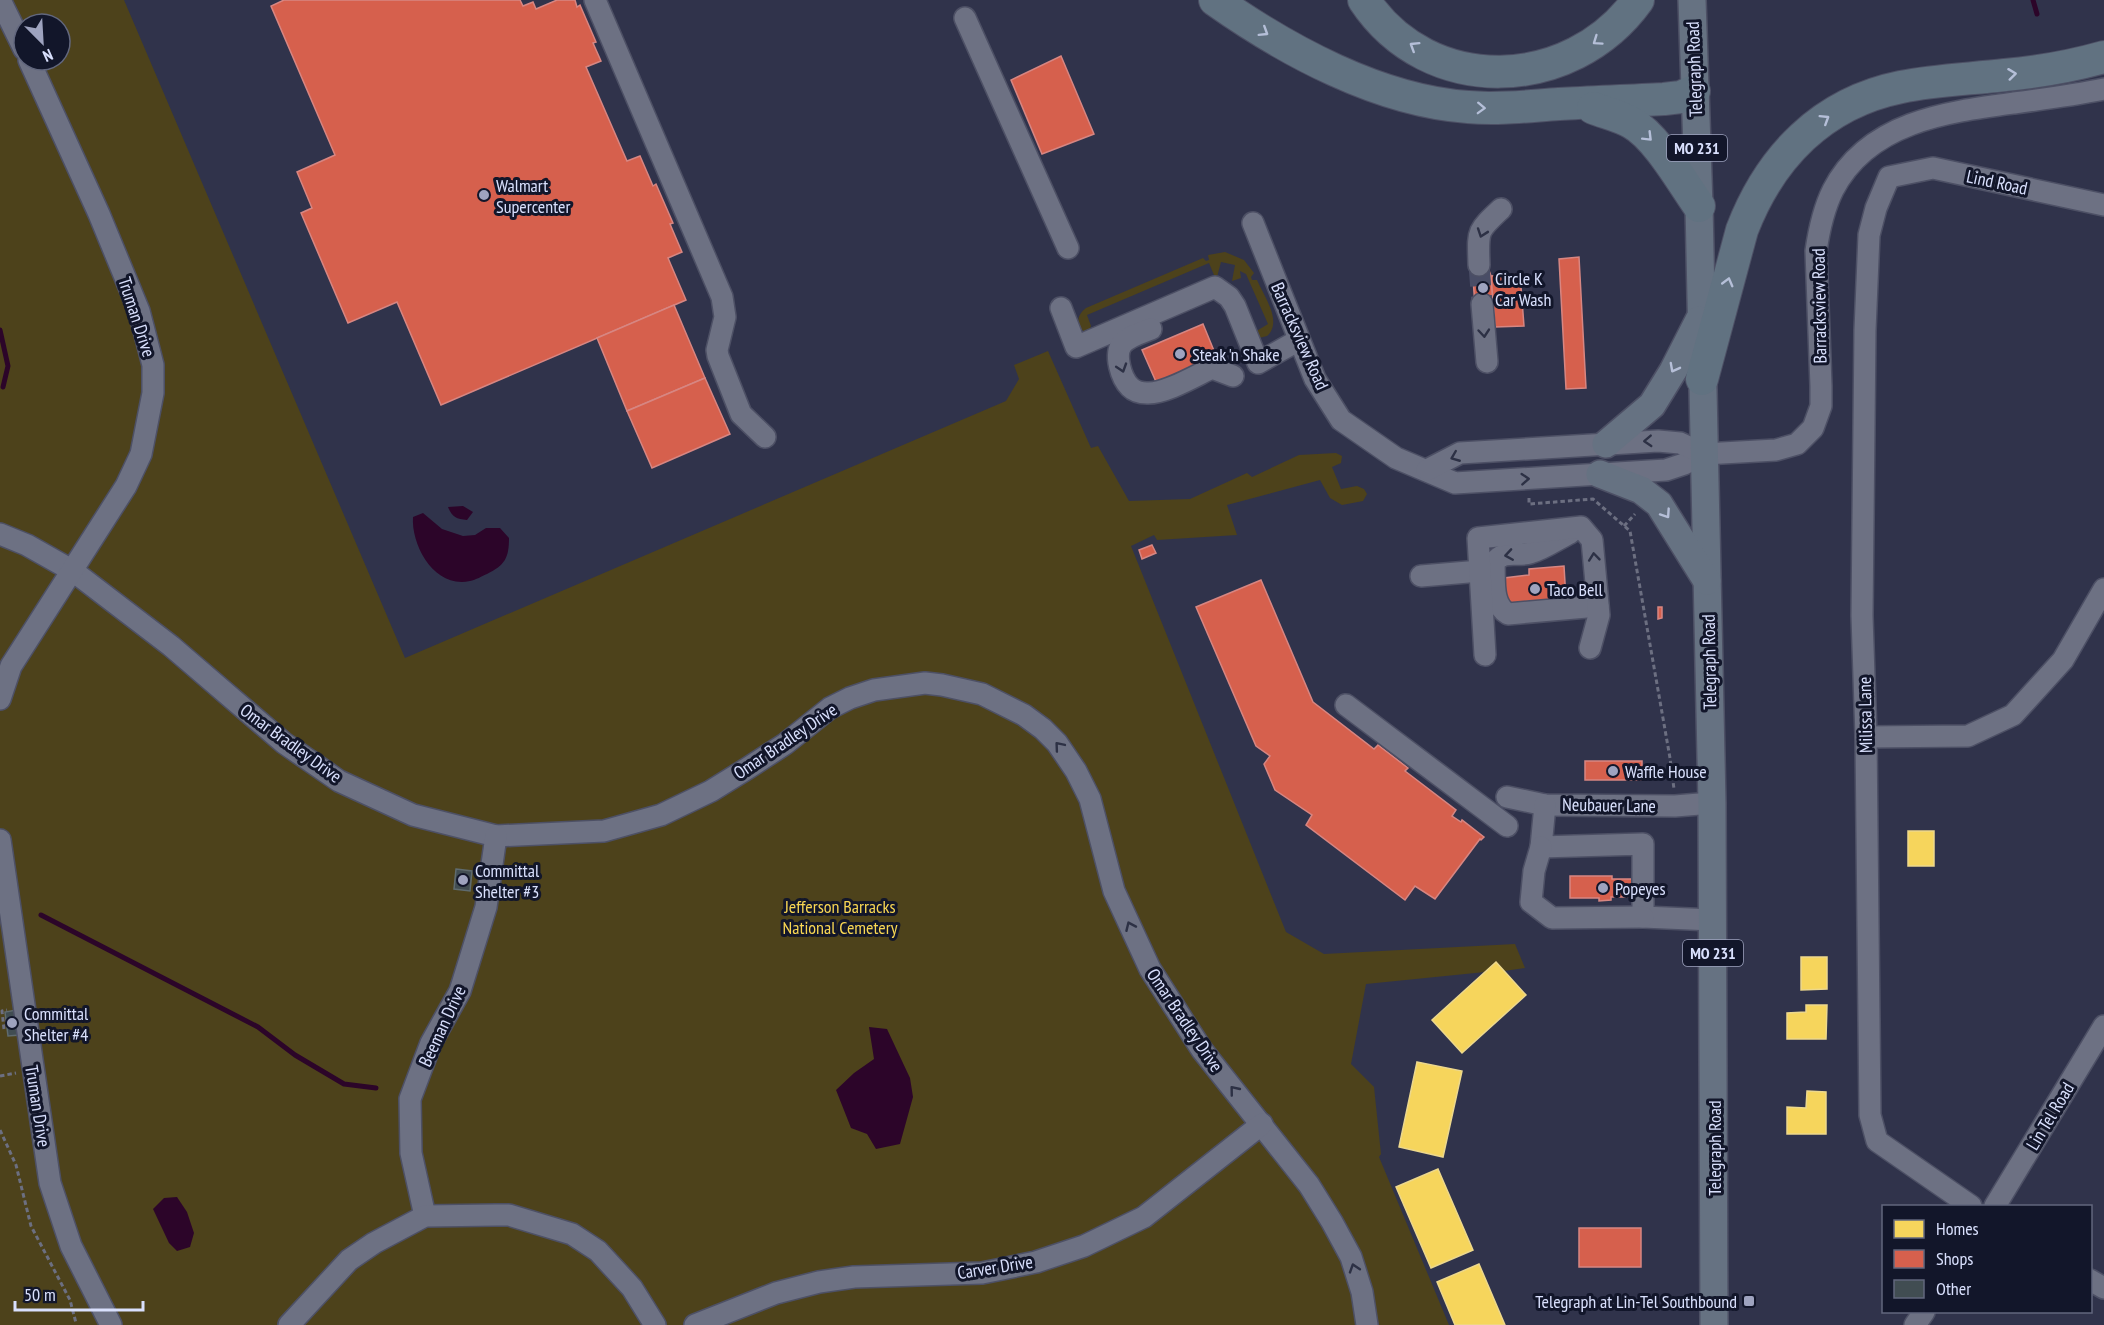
<svg xmlns="http://www.w3.org/2000/svg" width="2104" height="1325" font-family="'PT Sans Narrow',sans-serif">
  <style>
    .green { fill: #4d421b; fill-rule: evenodd }
    .water { fill: #2c0529 }
    .homes { fill: #f6d55c; stroke: #edd88c; stroke-width: 1.5 }
    .shops { fill: #d6604d; stroke: #d78682; stroke-width: 1.5 }
    .lines { fill: none; stroke-linecap: round; stroke-linejoin: round }
    .stream { stroke: #2c0529; stroke-width: 5 }
    .building { fill: #414d52; stroke: #5f6b6f; stroke-width: 1.5 }
    .minor-tunnel { stroke: #494d66; stroke-width: 21; stroke-dasharray: 21 10; stroke-linecap: butt }
    .minor-casing { stroke: #4d5065; stroke-width: 24 }
    .major-casing { stroke: #4d5065; stroke-width: 30 }
    .highway-casing { stroke: #4d5065; stroke-width: 34 }
    .path { stroke: #6c6f81; stroke-width: 3; stroke-dasharray: 4.5 3; stroke-linecap: butt }
    .minor { stroke: #6d7183; stroke-width: 21 }
    .major { stroke: #667282; stroke-width: 27 }
    .highway { stroke: #617281; stroke-width: 32 }
    .oneway { stroke: #b5bfd8 }
    .oneway2 { stroke: #2d3145 }
    .oneway3 { stroke: #b6bfd8 }
    .poi-dot { fill: #9ea3bf; stroke: #12162a; stroke-width: 2 }
    .labels { text-anchor: middle; dominant-baseline: central; stroke-width: 6; stroke-linejoin: round; paint-order: stroke }
    .shield { fill: #12162a; stroke: #9da3be; stroke-width: 1.5 }
    .shield-label { font-size: 16px; font-weight: bold; fill: #d9e0fd }
    .street-label { font-size: 18px; fill: #d9e0fd; stroke: #12162a }
    .poi-label { font-size: 18px; fill: #d9e0fd; stroke: #12162a; text-anchor: start }
    .park-label { font-size: 18px; fill: #f9d753; stroke: #12162a }
  </style>
  <rect width="100%" height="100%" fill="#30334b"/>
  <g class="green">
    <path d="M0,0H124L405,658L1006,401L1019,379L1014,365L1048,351L1091,448L1098,446L1129,501L1190,499L1247,473L1252,477L1299,455L1336,453L1342,456L1341,463L1332,467L1341,489L1357,486L1364,489L1367,494L1363,501L1342,505L1330,498L1320,480L1227,505L1237,535L1157,540L1154,535L1131,546L1286,932L1324,954L1515,944L1525,968L1504,971L1496,962L1485,972L1366,984L1351,1064L1374,1087L1381,1154L1379,1157L1449,1325H0ZM24,24H60V60H24Z"/>
    <path d="M1225,252L1244,260L1254,273L1251,277L1252,280H1257C1264,296 1283,322 1267,336L1259,338L1255,332L1268,324L1246,274L1240,271L1241,278L1232,281L1235,265L1221,262L1217,277L1214,275L1209,263L1087,315L1091,326L1089,331H1083C1075,323 1078,314 1086,308L1203,258L1206,261L1209,260L1208,255Z"/>
  </g>
  <g class="water">
    <path d="M463,506L473,512L467,520C456,519 452,517 448,507Z"/>
    <path d="M423,513L442,529L463,536L475,535L486,528H500L509,538C509,558 505,565 487,574C482,576 476,580 470,581C435,589 411,546 413,517Z"/>
    <path d="M869,1027L887,1029L910,1078L913,1097L900,1144L876,1149L867,1134L851,1128L836,1090L854,1073L874,1059Z"/>
    <path d="M177,1197L187,1212L194,1233L190,1247L177,1251L169,1243L153,1209L164,1198Z"/>
  </g>
  <g class="homes">
    <rect x="1908" y="831" width="26" height="35"/>
    <path d="M1801,957H1827V989L1801,990Z"/>
    <path d="M1496,962L1526,995L1462,1053L1432,1020Z"/>
    <path d="M1806,1005H1827L1826,1039H1787V1013L1806,1012Z"/>
    <path d="M1417,1062L1462,1071L1443,1157L1399,1147Z"/>
    <path d="M1807,1091L1826,1092V1134H1787V1107L1806,1108Z"/>
    <path d="M1438,1169L1473,1250L1431,1268L1396,1187Z"/>
    <path d="M1479,1264L1505,1325H1455L1437,1282Z"/>
  </g>
  <g class="shops">
    <path d="M284,0H520L523,6L533,2L536,9L557,0H575L577,7L580,5L596,42L593,43L601,61L586,67L627,161L640,156L653,186L656,184L673,223L670,224L682,252L668,258L686,300L441,405L397,302L348,323L301,213L312,208L297,172L335,155L271,6Z"/>
    <path d="M1061,56L1094,134L1042,154L1011,80Z"/>
    <path d="M1579,257L1586,388L1566,389L1559,259Z"/>
    <path d="M1487,265L1491,276L1493,300L1475,305L1472,266Z"/>
    <path d="M1520,274L1524,326L1495,327L1491,276Z"/>
    <path d="M674,305L705,378L627,411L597,338Z"/>
    <path d="M1203,324L1217,358L1157,384L1142,350Z"/>
    <path d="M705,378L730,434L652,468L627,411Z"/>
    <path d="M1152,545L1156,553L1142,559L1139,550Z"/>
    <path d="M1564,566L1566,599L1507,605L1504,578L1529,575V569Z"/>
    <path d="M1261,580L1313,702L1374,749L1378,745L1408,768L1405,771L1456,810L1452,816L1461,822L1462,820L1484,837L1481,840L1480,839L1435,899L1415,886L1405,900L1306,825L1312,815L1275,790L1264,764L1270,756L1256,746L1196,607Z"/>
    <path d="M1658,607H1662V618L1658,619Z"/>
    <rect x="1585" y="761" width="57" height="19"/>
    <path d="M1570,876H1612V879H1633L1634,897H1611V900L1599,901V898H1570Z"/>
    <rect x="1579" y="1228" width="62" height="39"/>
  </g>
  <g class="lines">
    <g class="stream">
      <path d="M2033,0L2037,14"/>
      <path d="M0,330L8,366L3,387"/>
      <path d="M41,915L258,1027L295,1055L344,1084L376,1088"/>
    </g>
  </g>
  <g class="building">
    <path d="M456,869L472,871L470,891L454,889Z"/>
    <path d="M16,1010L20,1035L8,1036L5,1012Z"/>
  </g>
  <g class="lines">
    <path class="minor-tunnel" d="M1479,265L1482,304"/>
    <defs>
      <g id="minor">
        <path d="M0,0L24,49"/>
        <path d="M595,0L722,297L725,317L717,350L718,356L741,414L765,437"/>
        <path d="M965,18L1068,248"/>
        <path d="M1253,223L1315,379L1341,420L1396,458L1455,483L1666,470L1684,464L1704,454L1776,450L1797,444L1813,428L1821,406V386L1816,251C1819,230 1823,210 1833,190C1868,122 1946,112 2014,103C2044,99 2074,95 2104,89"/>
        <path d="M1479,265C1478,231 1476,232 1501,209"/>
        <path d="M1482,304L1487,362"/>
        <path d="M1061,308L1076,347L1215,287L1229,297L1235,306L1258,363L1299,340"/>
        <path d="M1151,329C1141,333 1129,336 1122,344C1114,355 1121,378 1130,387C1134,391 1141,393 1147,393C1165,394 1195,376 1212,368L1233,376"/>
        <path d="M1427,470L1460,453L1658,441L1680,443L1704,454"/>
        <path d="M1570,533C1558,539 1544,549 1530,553C1517,557 1503,549 1494,563C1495,580 1491,604 1508,614L1598,606"/>
        <path d="M0,534L27,545L73,571L171,646L284,743L339,781L413,815L496,836L604,831L661,815L711,791L748,768L785,744L830,708L850,698L874,690L925,683L942,685L982,694L1024,715L1043,729L1057,743L1076,771L1090,799L1114,891L1150,969L1202,1050L1309,1185L1332,1222L1351,1257L1362,1292L1367,1325"/>
        <path d="M1421,576L1480,571"/>
        <path d="M1485,655L1478,538L1581,527L1592,540L1599,615L1590,648"/>
        <path d="M0,699L11,666L126,486L141,454L153,393V365L139,311L99,214L29,60"/>
        <path d="M1346,705L1507,826"/>
        <path d="M1866,737L1968,736L2013,715L2063,660L2104,589"/>
        <path d="M1507,797L1545,805L1675,806L1712,803"/>
        <path d="M1545,805L1541,847L1643,844V917L1713,920"/>
        <path d="M0,840L50,1183L71,1246L111,1325"/>
        <path d="M1541,847L1534,871L1531,902L1552,918L1643,917"/>
        <path d="M1971,1206L1877,1141L1870,1115L1866,737L1862,616L1865,330L1869,235L1876,208L1889,177L1933,168L2104,205"/>
        <path d="M1995,1206L2104,1026"/>
        <path d="M425,1216L411,1153L410,1099L431,1043L460,991L486,907L496,836"/>
        <path d="M2090,1280L2104,1288"/>
        <path d="M289,1325L349,1260L374,1243L425,1216L496,1215H509L572,1234L598,1251L632,1288L655,1325"/>
        <path d="M695,1325L776,1293L819,1282L854,1277L982,1273L1036,1262L1084,1246L1144,1217L1262,1124"/>
        <path d="M1915,1325L1924,1312"/>
      </g>
      <g id="major">
        <path d="M1692,0L1699,206L1712,803L1714,1325"/>
        <path d="M1606,444L1652,405L1673,371L1699,320"/>
        <path d="M1600,474L1641,490L1659,504L1707,581"/>
      </g>
      <g id="highway">
        <path d="M1215,0C1286,50 1379,101 1468,107C1498,110 1529,106 1559,104C1594,102 1629,101 1664,99L1681,97L1694,91"/>
        <path d="M1364,0C1429,98 1571,93 1638,0"/>
        <path d="M1593,108C1606,113 1620,116 1632,123C1657,137 1682,182 1699,206"/>
        <path d="M1702,379L1742,230C1770,157 1822,103 1901,87C1935,80 1971,79 2005,75C2039,72 2072,66 2104,57"/>
      </g>
    </defs>
    <use href="#minor" class="minor-casing"/>
    <use href="#major" class="major-casing"/>
    <use href="#highway" class="highway-casing"/>
    <g class="path">
      <path d="M1529,498V504L1593,499L1630,531L1670,758L1674,789"/>
      <path d="M1624,526L1635,514"/>
      <path d="M4,1029L2,1011L7,1010"/>
      <path d="M0,1076L16,1073"/>
      <path d="M0,1130L16,1165L31,1226L70,1300L76,1323"/>
    </g>
    <use href="#minor" class="minor"/>
    <use href="#major" class="major"/>
    <use href="#highway" class="highway"/>
  </g>
  <defs><path id="oneway-chevron" d="M-2-3.5L2.5 0L-2 3.5" fill="none" stroke-width="1.6" stroke-linecap="round" stroke-linejoin="round" transform="scale(1.5)"/></defs>
  <g class="oneway">
    <use href="#oneway-chevron" transform="translate(1264 32) rotate(32)"/>
    <use href="#oneway-chevron" transform="translate(1597 41) rotate(145)"/>
    <use href="#oneway-chevron" transform="translate(1414 46) rotate(-148)"/>
    <use href="#oneway-chevron" transform="translate(2012 74) rotate(-7)"/>
    <use href="#oneway-chevron" transform="translate(1481 108) rotate(2)"/>
    <use href="#oneway-chevron" transform="translate(1825 119) rotate(-32)"/>
    <use href="#oneway-chevron" transform="translate(1648 137) rotate(45)"/>
    <use href="#oneway-chevron" transform="translate(1728 282) rotate(-75)"/>
  </g>
  <g class="oneway2">
    <use href="#oneway-chevron" transform="translate(1482 233) rotate(109)"/>
    <use href="#oneway-chevron" transform="translate(1484 333) rotate(85)"/>
    <use href="#oneway-chevron" transform="translate(1122 368) rotate(72)"/>
    <use href="#oneway-chevron" transform="translate(1648 441) rotate(177)"/>
    <use href="#oneway-chevron" transform="translate(1455 457) rotate(158)"/>
    <use href="#oneway-chevron" transform="translate(1525 479) rotate(-4)"/>
    <use href="#oneway-chevron" transform="translate(1509 555) rotate(171)"/>
    <use href="#oneway-chevron" transform="translate(1594 557) rotate(-96)"/>
    <use href="#oneway-chevron" transform="translate(1059 746) rotate(-130)"/>
    <use href="#oneway-chevron" transform="translate(1130 926) rotate(-114)"/>
    <use href="#oneway-chevron" transform="translate(1234 1090) rotate(-129)"/>
    <use href="#oneway-chevron" transform="translate(1354 1268) rotate(-108)"/>
  </g>
  <g class="oneway3">
    <use href="#oneway-chevron" transform="translate(1674 368) rotate(118)"/>
    <use href="#oneway-chevron" transform="translate(1666 514) rotate(56)"/>
  </g>
  <g class="poi-dot">
    <circle cx="484" cy="195" r="6"/>
    <circle cx="1483" cy="288" r="6"/>
    <circle cx="1180" cy="354" r="6"/>
    <circle cx="1535" cy="589" r="6"/>
    <circle cx="1613" cy="771" r="6"/>
    <circle cx="463" cy="880" r="6"/>
    <circle cx="1603" cy="888" r="6"/>
    <circle cx="12" cy="1023" r="6"/>
    <rect x="1743" y="1295" width="12" height="12" rx="3"/>
  </g>
  <g class="labels">
    <g class="shield">
      <rect x="1667" y="135" width="60" height="26" rx="4.5"/>
      <rect x="1683" y="940" width="60" height="26" rx="4.5"/>
    </g>
    <g class="shield-label">
      <text x="1697" y="148">MO 231</text>
      <text x="1713" y="953">MO 231</text>
    </g>
    <g class="street-label">
      <text transform="translate(1694 69) rotate(-92)">Telegraph Road</text>
      <text transform="translate(1997 182) rotate(12)">Lind Road</text>
      <text transform="translate(1819 306) rotate(-91)">Barracksview Road</text>
      <text transform="translate(137 317) rotate(72)">Truman Drive</text>
      <text transform="translate(1300 336) rotate(66)">Barracksview Road</text>
      <text transform="translate(1709 662) rotate(-91)">Telegraph Road</text>
      <text transform="translate(1865 715) rotate(-91)">Milissa Lane</text>
      <text transform="translate(785 741) rotate(-34)">Omar Bradley Drive</text>
      <text transform="translate(291 743) rotate(36)">Omar Bradley Drive</text>
      <text transform="translate(1609 805) rotate(1)">Neubauer Lane</text>
      <text transform="translate(1185 1020) rotate(56)">Omar Bradley Drive</text>
      <text transform="translate(442 1026) rotate(-65)">Beeman Drive</text>
      <text transform="translate(38 1106) rotate(81)">Truman Drive</text>
      <text transform="translate(2050 1116) rotate(-59)">Lin Tel Road</text>
      <text transform="translate(1714 1148) rotate(-90)">Telegraph Road</text>
      <text transform="translate(995 1267) rotate(-9)">Carver Drive</text>
    </g>
    <g class="poi-label">
      <text x="496" y="185">Walmart<tspan x="496" dy="21">Supercenter</tspan></text>
      <text x="1495" y="278">Circle K<tspan x="1495" dy="21">Car Wash</tspan></text>
      <text x="1192" y="354">Steak 'n Shake</text>
      <text x="1547" y="589">Taco Bell</text>
      <text x="1625" y="771">Waffle House</text>
      <text x="475" y="870">Committal<tspan x="475" dy="21">Shelter #3</tspan></text>
      <text x="1615" y="888">Popeyes</text>
      <text x="24" y="1013">Committal<tspan x="24" dy="21">Shelter #4</tspan></text>
      <text x="1737" y="1301" text-anchor="end">Telegraph at Lin-Tel Southbound</text>
    </g>
    <g class="park-label">
      <text x="840" y="906">Jefferson Barracks<tspan x="840" dy="21">National Cemetery</tspan></text>
    </g>
  </g>
  <rect x="1882" y="1205" width="210" height="108" fill="#12162a" stroke="#62677e" stroke-width="1.5"/>
  <rect x="1894" y="1220" width="30" height="18" fill="#f6d55c" stroke="#62677e" stroke-width="1.5"/>
  <text x="1936" y="1235" font-size="18" fill="#d9e0fd">Homes</text>
  <rect x="1894" y="1250" width="30" height="18" fill="#d6604d" stroke="#62677e" stroke-width="1.5"/>
  <text x="1936" y="1265" font-size="18" fill="#d9e0fd">Shops</text>
  <rect x="1894" y="1280" width="30" height="18" fill="#414d52" stroke="#62677e" stroke-width="1.5"/>
  <text x="1936" y="1295" font-size="18" fill="#d9e0fd">Other</text>
  <g transform="translate(42 42) rotate(156)"><circle r="28" fill="#12162a" stroke="#62677e" stroke-width="1.5"/>
  <path d="M0-4.5L10 22L0 15L-10 22Z" fill="#9ea3bf"/>
  <text y="-9" font-size="16" font-weight="bold" text-anchor="middle" fill="#d9e0fd">N</text>
  </g>
  <path d="M15 1301v9h128v-9" fill="none" stroke="#d9e0fd" stroke-width="3"/>
  <text x="24" y="1301" font-size="18" fill="#d9e0fd" stroke="#12162a" stroke-width="4.5" paint-order="stroke">50 m</text>
</svg>
